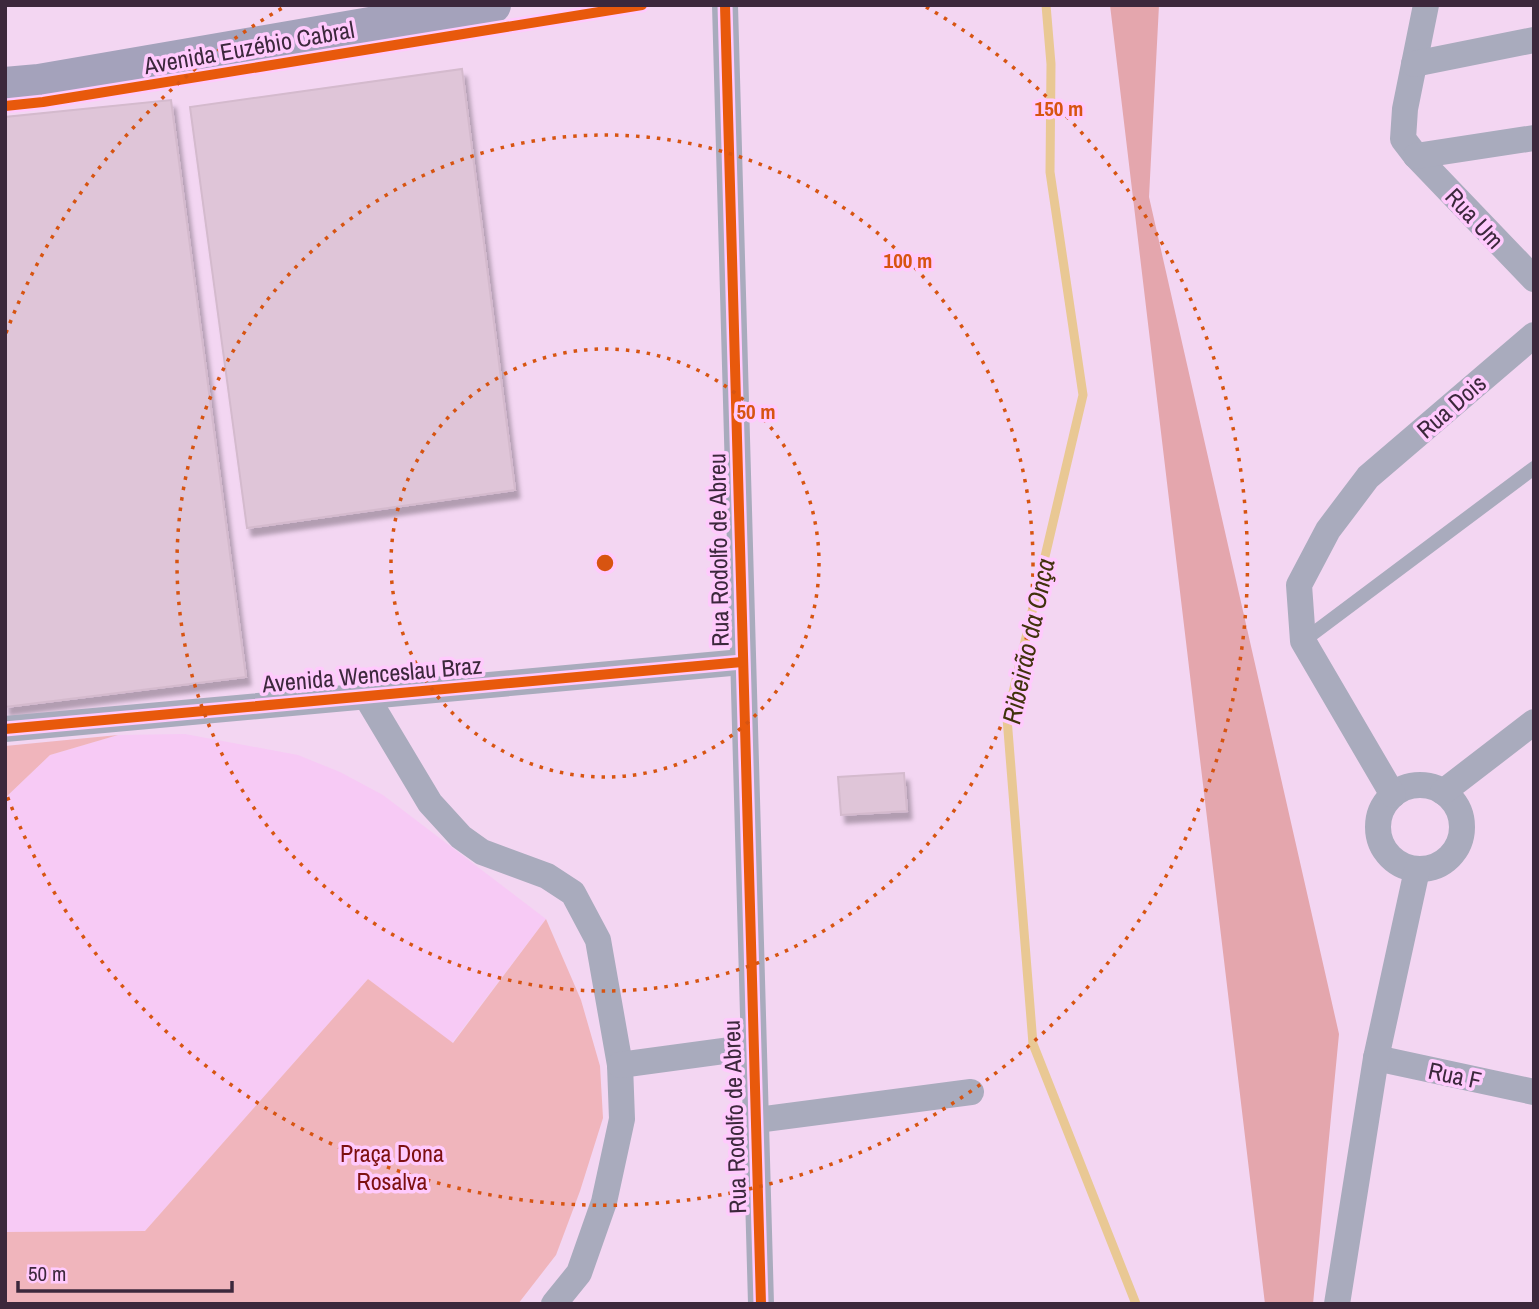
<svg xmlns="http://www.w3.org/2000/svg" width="1539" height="1309" font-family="'Archivo Narrow',sans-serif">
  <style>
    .built { fill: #f7caf5 }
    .green { fill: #f0b5bc }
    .forest { fill: #e4a6ad }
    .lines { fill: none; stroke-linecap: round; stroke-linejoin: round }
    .stream { stroke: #e9c894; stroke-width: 9 }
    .building { fill: #dfc5d8; stroke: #d4bacd; stroke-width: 2; filter: url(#shadow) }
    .lane { stroke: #a9abbd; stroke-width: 14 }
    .street { stroke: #a9abbd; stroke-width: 26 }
    .primary { stroke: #a4a2bb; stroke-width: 38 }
    .cycleway-casing { stroke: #ffcafd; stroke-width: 15 }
    .cycleway { stroke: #e8590c; stroke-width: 10 }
    .ring { fill: none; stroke: #d75411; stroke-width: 3.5; stroke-dasharray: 3.5 7 }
    .labels { text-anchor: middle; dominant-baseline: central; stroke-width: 7; stroke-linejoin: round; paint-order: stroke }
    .street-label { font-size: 24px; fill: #3c283c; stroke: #ffcafd }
    .park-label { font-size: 24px; fill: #7d1011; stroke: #ffcafd }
    .water-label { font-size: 26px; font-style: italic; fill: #41320c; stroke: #ffcafd }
    .centre { fill: #d75411; stroke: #ffcafd; stroke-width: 3.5 }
    .ring-label { font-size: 21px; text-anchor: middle; font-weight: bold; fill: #d75411; stroke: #ffcafd; stroke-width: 7; stroke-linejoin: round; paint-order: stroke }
  </style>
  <defs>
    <filter id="shadow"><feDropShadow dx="4.5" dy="8" stdDeviation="2" flood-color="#0004"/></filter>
  </defs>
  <rect width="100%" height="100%" fill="#f3d6f2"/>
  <path class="built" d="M185,734L298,755L340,772L383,795L546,919L452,1043L368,979L145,1231L5,1232V798L50,755L118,735Z"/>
  <g class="green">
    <path d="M118,735L50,755L5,798V746Z"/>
    <path d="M546,919L581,1000L600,1066L603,1118L580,1191L556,1255L518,1304H5V1232L145,1231L368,979L453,1043Z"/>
  </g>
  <path class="forest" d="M1110,5H1159L1149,197L1339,1034L1313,1304H1265Z"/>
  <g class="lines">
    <path class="stream" d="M1046,5L1051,64L1050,172L1083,395L1007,718L1033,1044L1136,1304"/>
  </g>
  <g class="building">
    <path d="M462,69L515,490L247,528L190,107Z"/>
    <path d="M171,100L246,677L5,707V117Z"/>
    <path d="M904,773L907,811L841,815L838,777Z"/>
  </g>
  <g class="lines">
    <path class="lane" d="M1303,641L1534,468"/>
    <g class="street">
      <path d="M725,5L761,1304"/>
      <path d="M1426,5L1405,109L1403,139L1416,156L1534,279"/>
      <path d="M1414,64L1534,40"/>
      <path d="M1416,156L1534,138"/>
      <path d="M366,696L430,803L461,837L482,852L547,876L573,893L598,940L620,1065L622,1119L604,1202L579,1273L554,1304"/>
      <path d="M5,729L742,662"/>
      <circle cx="1420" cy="827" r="42"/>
      <path d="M1443,792L1534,722"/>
      <path d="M1393,795L1303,641L1299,585L1328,530L1368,477L1534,335"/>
      <path d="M1376,1058L1534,1092"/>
      <path d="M620,1065L753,1047"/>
      <path d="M757,1120L971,1092"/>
      <path d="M1337,1304L1376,1058L1417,870"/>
    </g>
    <path class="primary" d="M5,86L39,83L492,5"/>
    <defs>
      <g id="cycleway">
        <path d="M725,5L761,1304"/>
        <path d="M5,106L43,102L642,5"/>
        <path d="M5,729L742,662"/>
      </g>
    </defs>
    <use href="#cycleway" class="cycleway-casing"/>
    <use href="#cycleway" class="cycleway"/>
  </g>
  <g class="ring">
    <circle cx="605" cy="563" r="214"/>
    <circle cx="605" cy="563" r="428"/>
    <path d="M6 333A642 642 0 0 1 284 7M926 7A642 642 0 1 1 6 793"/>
  </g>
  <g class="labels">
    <g class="street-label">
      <text transform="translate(249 47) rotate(-10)">Avenida Euzébio Cabral</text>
      <text transform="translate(1475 218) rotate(47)">Rua Um</text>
      <text transform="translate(1451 406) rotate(-41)">Rua Dois</text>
      <text transform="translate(718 550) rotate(-91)">Rua Rodolfo de Abreu</text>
      <text transform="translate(372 674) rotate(-5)">Avenida Wenceslau Braz</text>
      <text transform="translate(1455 1075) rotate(12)">Rua F</text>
      <text transform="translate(734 1117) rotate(-92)">Rua Rodolfo de Abreu</text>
    </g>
    <g class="park-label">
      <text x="392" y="1153">Praça Dona<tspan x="392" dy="28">Rosalva</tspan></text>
    </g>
    <g class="water-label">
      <text transform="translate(1028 641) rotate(-78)">Ribeirão da Onça</text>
    </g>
  </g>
  <circle cx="605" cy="563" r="10" class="centre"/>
  <g class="ring-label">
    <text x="1059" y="116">150 m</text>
    <text x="908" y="268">100 m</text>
    <text x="756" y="419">50 m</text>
  </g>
  <rect width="1539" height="1309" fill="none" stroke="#3c283c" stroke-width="14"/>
  <path d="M18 1281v10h214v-10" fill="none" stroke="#3c283c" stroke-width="3.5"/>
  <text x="28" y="1281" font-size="21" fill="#3c283c" stroke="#ffcafd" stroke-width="5" paint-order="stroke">50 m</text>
</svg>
